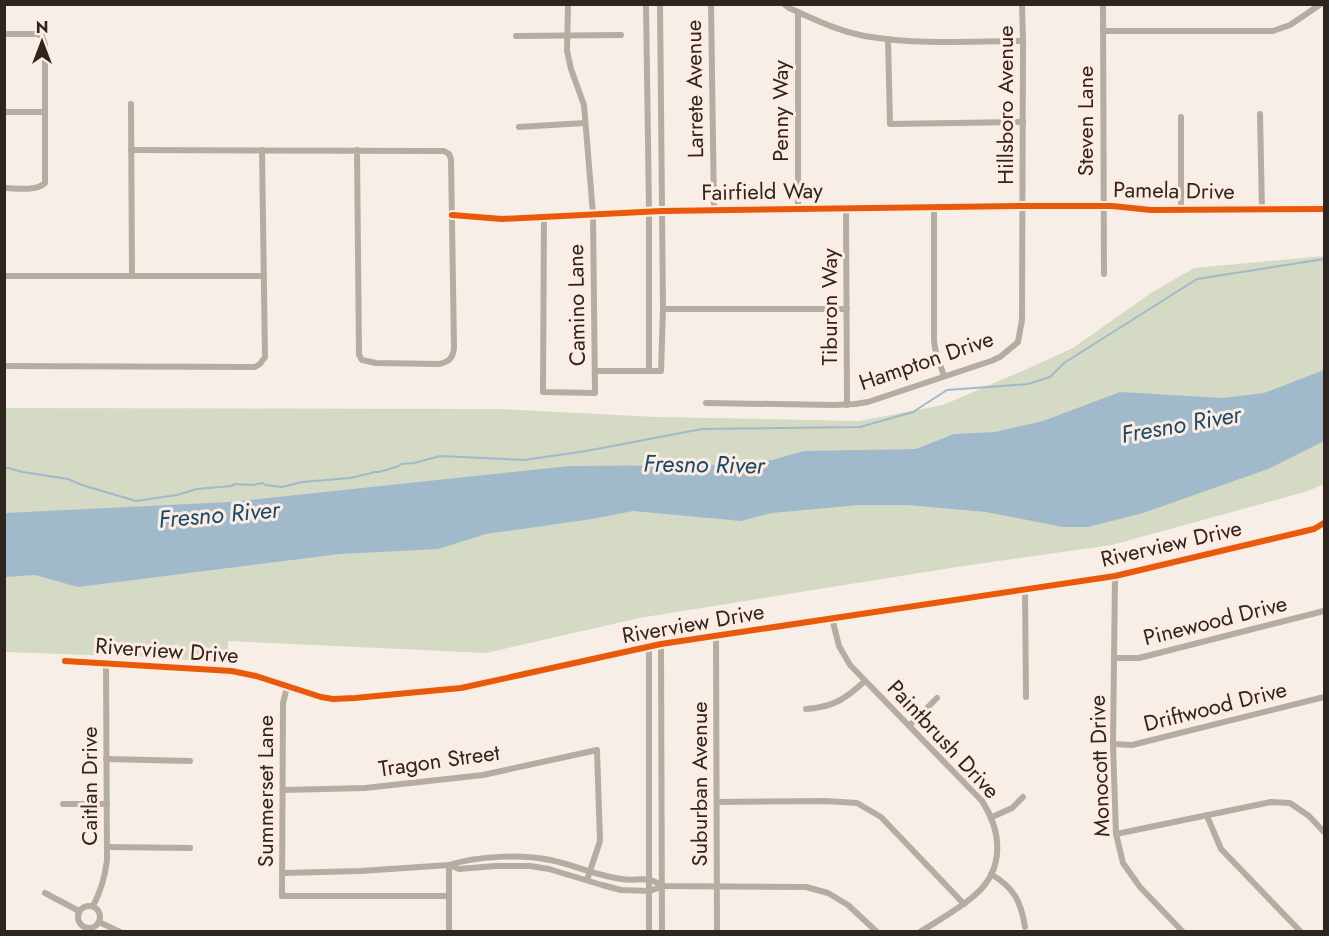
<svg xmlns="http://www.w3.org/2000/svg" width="1329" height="936" font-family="Jost,sans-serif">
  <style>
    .green { fill: #d4dac4 }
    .water { fill: #a0bacb }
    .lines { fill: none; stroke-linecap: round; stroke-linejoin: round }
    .stream { stroke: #a0bacb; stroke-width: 2 }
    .minor { stroke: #b5ada2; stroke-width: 6 }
    .cycleway-casing { stroke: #feece2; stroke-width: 10 }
    .cycleway { stroke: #e8590c; stroke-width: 6 }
    .labels { text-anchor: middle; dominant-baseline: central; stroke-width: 6; stroke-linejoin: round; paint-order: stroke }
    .street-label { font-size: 22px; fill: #2f241e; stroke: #feece2 }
    .water-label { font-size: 24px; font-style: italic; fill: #184a67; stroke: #feece2 }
  </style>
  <rect width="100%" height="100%" fill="#f8eee8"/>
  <path class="green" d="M1324,256V484L1308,491L1112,545L963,566L639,618L486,653L228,641V663L148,657L5,652V408L500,409L657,417L859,421L943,405L1027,369L1073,348L1151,293L1194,268Z"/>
  <path class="water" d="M1324,370V441L1268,469L1143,513L1088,527H1063L986,512L908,505H859L772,513L741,521L633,511L592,519L486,534L438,549L340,554L78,587L35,575L5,577V513L230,502L570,466L728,465L772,460L804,451L916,449L954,434L995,432L1043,421L1120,392L1223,398L1264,393Z"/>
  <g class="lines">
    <path class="stream" d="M4,467L23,472L68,479L82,485L136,501L177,495L197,489L232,486L234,484L253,485L263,483L265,485L282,487L302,482L350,478L372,473L374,472H379L399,466L401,464L414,463L440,456L524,460L586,451L702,429L860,427L913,412L947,390L1028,384L1050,377L1064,363L1197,279L1324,259"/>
    <g class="minor">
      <path d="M646,4L649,211V371"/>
      <path d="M711,4L714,210"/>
      <path d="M784,4L789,8C816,20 842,33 871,37C921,45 973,41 1023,41"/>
      <path d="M1103,4L1104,274"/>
      <path d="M798,12V209"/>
      <path d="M1103,31H1273L1290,25L1321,4"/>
      <path d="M4,34H37L42,36L45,45V183C35,192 17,188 4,188"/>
      <path d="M516,36L621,35"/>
      <path d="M888,39L890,124L1023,122"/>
      <path d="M131,104L132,276"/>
      <path d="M4,112H45"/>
      <path d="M1260,114L1262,210"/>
      <path d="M1181,117V210"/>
      <path d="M519,127L585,123"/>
      <path d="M131,150L437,151H444L449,154L451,159L454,348C453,358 449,362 439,364L376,363L362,360L359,355L357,150"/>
      <path d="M934,207V341L936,353L944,376"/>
      <path d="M846,208L847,405"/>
      <path d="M452,215L502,219L662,211L1023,206H1112L1151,210L1324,209"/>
      <path d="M544,217L543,392L595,393L593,214L584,105L571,69L567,51L568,4"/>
      <path d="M4,276H263"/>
      <path d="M663,309H847"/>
      <path d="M4,366L255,367L260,364L265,357L262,150"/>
      <path d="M595,371H661L663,309L660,4"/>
      <path d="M706,403L835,405L855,404L868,402L991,361L1000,357L1018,342L1022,320L1023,41L1022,4"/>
      <path d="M1115,576L1113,744L1116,834L1123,863L1140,887L1183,932"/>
      <path d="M1025,590L1026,697"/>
      <path d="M832,618L839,646L850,665L982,801C1002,832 1005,869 975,895C959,909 939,920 920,932"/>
      <path d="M716,636L717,932"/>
      <path d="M661,644L662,932"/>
      <path d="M649,646V932"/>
      <path d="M1114,658H1139L1324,611"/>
      <path d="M65,661L232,671L256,676L321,697L333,699L355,698L461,688L661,644L1115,576L1314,529L1324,523"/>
      <path d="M287,687L283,703L282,896H448"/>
      <path d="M806,709C834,707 845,699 865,681"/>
      <path d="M909,726L937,698"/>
      <path d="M1113,744L1132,745L1324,697"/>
      <path d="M106,759L190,761"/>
      <path d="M283,790L365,788L483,775L597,750L600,841L587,880"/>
      <path d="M717,802L825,801L857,803L881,817L964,904"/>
      <path d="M63,804H107"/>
      <path d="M1207,816L1221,849L1301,932"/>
      <path d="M992,817L1012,808L1023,797"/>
      <path d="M1116,834L1271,802L1290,803L1309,816L1324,832"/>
      <path d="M107,847L190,848"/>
      <path d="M450,865L459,869L495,866H530L549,869L602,885L621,890L650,891L663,886"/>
      <path d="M283,873L361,871L449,865C477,856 522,854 550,860C575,865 597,876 622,879C631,881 641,878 650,880C654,881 659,884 663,886L806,887L828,893L848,905L877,932"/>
      <path d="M991,874C1014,888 1021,901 1025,927"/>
      <path d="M45,893L79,911"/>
      <circle cx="89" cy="917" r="11"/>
      <path d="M93,906C101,891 105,877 107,860L106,663"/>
      <path d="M99,922L120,932"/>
      <path d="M449,932V865"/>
    </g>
    <defs>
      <g id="cycleway">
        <path d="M452,215L502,219L662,211L1023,206H1112L1151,210L1324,209"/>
        <path d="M65,661L232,671L256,676L321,697L333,699L355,698L461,688L661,644L1115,576L1314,529L1324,523"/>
      </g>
    </defs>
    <use href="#cycleway" class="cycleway-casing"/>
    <use href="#cycleway" class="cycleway"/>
  </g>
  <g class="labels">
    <g class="street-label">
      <text transform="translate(694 89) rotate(-91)">Larrete Avenue</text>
      <text transform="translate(1005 105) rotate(-90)">Hillsboro Avenue</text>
      <text transform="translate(780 111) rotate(-90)">Penny Way</text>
      <text transform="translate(1085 121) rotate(-90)">Steven Lane</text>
      <text transform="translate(1174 190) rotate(1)">Pamela Drive</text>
      <text transform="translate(762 191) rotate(-1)">Fairfield Way</text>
      <text transform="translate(576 305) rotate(-91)">Camino Lane</text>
      <text transform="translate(829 307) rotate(-90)">Tiburon Way</text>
      <text transform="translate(926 360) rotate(-19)">Hampton Drive</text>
      <text transform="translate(1171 543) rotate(-13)">Riverview Drive</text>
      <text transform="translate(1215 620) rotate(-14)">Pinewood Drive</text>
      <text transform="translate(693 623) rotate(-10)">Riverview Drive</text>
      <text transform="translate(167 650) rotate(4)">Riverview Drive</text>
      <text transform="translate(1215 706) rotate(-14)">Driftwood Drive</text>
      <text transform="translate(944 739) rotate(47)">Paintbrush Drive</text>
      <text transform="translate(439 760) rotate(-8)">Tragon Street</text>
      <text transform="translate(1099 766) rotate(-92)">Monocott Drive</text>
      <text transform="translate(699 784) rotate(-90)">Suburban Avenue</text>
      <text transform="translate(89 786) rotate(-90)">Caitlan Drive</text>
      <text transform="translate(265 791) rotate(-90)">Summerset Lane</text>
    </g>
    <g class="water-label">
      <text transform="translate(1181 424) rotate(-10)">Fresno River</text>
      <text transform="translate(704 464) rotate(1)">Fresno River</text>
      <text transform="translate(219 514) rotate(-5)">Fresno River</text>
    </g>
  </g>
  <rect width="1329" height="936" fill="none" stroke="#2f241e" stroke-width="12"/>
  <g transform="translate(42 42)" stroke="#feece2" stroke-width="4.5" paint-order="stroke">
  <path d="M0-4.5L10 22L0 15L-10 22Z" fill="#2f241e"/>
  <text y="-9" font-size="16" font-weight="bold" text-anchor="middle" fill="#2f241e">N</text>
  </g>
</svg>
